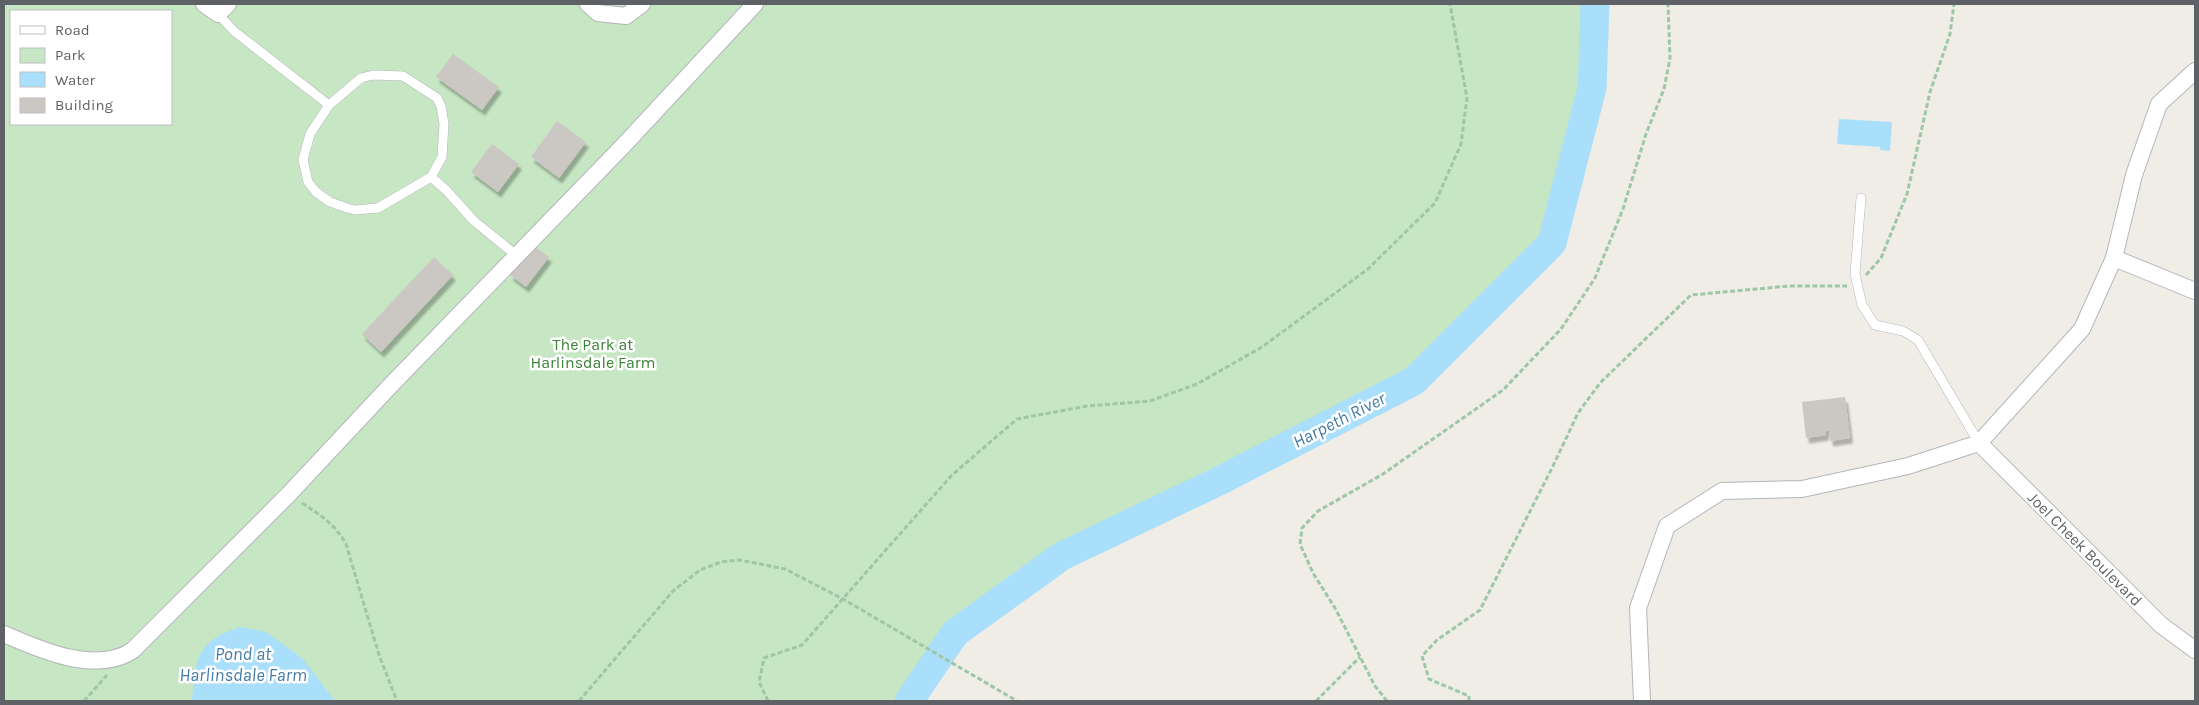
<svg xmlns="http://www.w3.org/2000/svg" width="2199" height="705" font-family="Karla,sans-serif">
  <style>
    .green { fill: #c7e6c4; fill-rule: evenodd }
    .water { fill: #aadffc }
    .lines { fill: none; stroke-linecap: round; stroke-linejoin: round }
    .river { stroke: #aadffc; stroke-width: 29 }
    .building { fill: #cbc7c3; filter: url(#shadow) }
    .service-casing { stroke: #b3b7ba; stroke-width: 10 }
    .minor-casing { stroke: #b3b7ba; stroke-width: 18 }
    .path { stroke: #9ec7a6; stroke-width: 3; stroke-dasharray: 5 2.5; stroke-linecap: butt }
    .service { stroke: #fff; stroke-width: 9 }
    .minor { stroke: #fff; stroke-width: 16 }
    .labels { text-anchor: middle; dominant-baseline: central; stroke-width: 5; stroke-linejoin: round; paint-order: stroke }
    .park-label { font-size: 16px; fill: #3b8338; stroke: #fff }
    .street-label { font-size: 16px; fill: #5e6266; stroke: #fff }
    .water-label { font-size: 18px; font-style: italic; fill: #437ba6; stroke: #fff }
  </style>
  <defs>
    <filter id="shadow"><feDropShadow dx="3" dy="5.5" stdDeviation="1" flood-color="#0004"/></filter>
  </defs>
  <rect width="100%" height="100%" fill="#efede6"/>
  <path class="green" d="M4,4H1595L1592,88L1552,243L1414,381L1219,481L1062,556L955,633L909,701H4ZM11,11H171V124H11Z"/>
  <g class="water">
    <path d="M1839,119L1892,122L1890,151L1880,150V147L1837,144Z"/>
    <path d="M241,627L266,632L303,659L335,701H192C195,659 197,640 241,627Z"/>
  </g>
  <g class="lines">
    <path class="river" d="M909,701L955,633L1062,556L1219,481L1414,381L1552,243L1592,88L1595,4"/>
  </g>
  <g class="building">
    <path d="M453,54L499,87L482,110L436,77Z"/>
    <path d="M557,121L586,142L559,178L531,157Z"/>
    <path d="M492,144L519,164L498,192L471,172Z"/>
    <path d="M533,245L549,257L526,287L510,275Z"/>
    <path d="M434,257L453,275L381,352L362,334Z"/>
    <path d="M1845,397L1850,438L1830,441L1829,431H1826V435L1806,438L1802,402Z"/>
  </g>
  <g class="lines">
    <defs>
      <g id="service">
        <path d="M218,14L235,32L329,105"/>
        <path d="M431,177L378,208L355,210L347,208L330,202L316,192L308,182L303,160L310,134L329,105L361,78L373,75L403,76L437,98L441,106L444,124L442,157L431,177L446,190L474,221L516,255"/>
        <path d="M1861,198L1855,274L1862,305L1875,325L1903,331L1918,340L1979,443"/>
      </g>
      <g id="minor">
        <path d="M204,4L218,14L228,4"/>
        <path d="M588,4L598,13L626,16L642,4"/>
        <path d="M2114,258L2195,291"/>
        <path d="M1979,443L2161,625L2195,650"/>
        <path d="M4,634C40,650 97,675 133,650L289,494L390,386L623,146L755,4"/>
        <path d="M1642,701L1638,608L1667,526L1722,491L1802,489L1908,466L1979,443L2082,329L2114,258L2134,175L2159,104L2195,71"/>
      </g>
    </defs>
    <use href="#service" class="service-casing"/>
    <use href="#minor" class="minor-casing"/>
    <g class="path">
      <path d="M1866,275L1881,258L1907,194L1930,92L1950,34L1954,4"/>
      <path d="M302,503C320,515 335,524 346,544L379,655L397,701"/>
      <path d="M84,701L107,675"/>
      <path d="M579,701L673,591L700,570L721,562L740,560L785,569L843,599L1017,701"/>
      <path d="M768,701L759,682L764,658L802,645L952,475L1017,419L1087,406L1150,401L1197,384L1262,347L1368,269L1435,203L1461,144L1467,98L1450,4"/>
      <path d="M1316,701L1360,657"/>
      <path d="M1387,701L1375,686L1335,608L1313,573L1300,544L1302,528L1318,511L1383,474L1503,390L1561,329L1595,278L1623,209L1646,134L1664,89L1670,58L1668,4"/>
      <path d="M1469,701V696L1429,679L1422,656L1437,640L1480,610L1553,466L1578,413L1600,383L1691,295L1789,286H1847"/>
    </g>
    <use href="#service" class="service"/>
    <use href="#minor" class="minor"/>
  </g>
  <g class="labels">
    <g class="park-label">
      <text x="593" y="344">The Park at<tspan x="593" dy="18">Harlinsdale Farm</tspan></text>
    </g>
    <g class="street-label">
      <text transform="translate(2085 549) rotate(45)">Joel Cheek Boulevard</text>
    </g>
    <g class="water-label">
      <text transform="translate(1339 420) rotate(-27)">Harpeth River</text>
      <text x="243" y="654">Pond at<tspan x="243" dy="21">Harlinsdale Farm</tspan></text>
    </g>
  </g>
  <rect width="2199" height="705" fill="none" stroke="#5e6266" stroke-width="10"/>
  <rect x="10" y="10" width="162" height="115" fill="#ffffff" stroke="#bfc0c2"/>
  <rect x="20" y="26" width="25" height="8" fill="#ffffff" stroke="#bfc0c2"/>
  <text x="55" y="35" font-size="15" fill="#5e6266">Road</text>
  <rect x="20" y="48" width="25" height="15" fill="#c7e6c4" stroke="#bfc0c2"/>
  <text x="55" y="60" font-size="15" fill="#5e6266">Park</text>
  <rect x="20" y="72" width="25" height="15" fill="#aadffc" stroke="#bfc0c2"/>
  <text x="55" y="85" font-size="15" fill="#5e6266">Water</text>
  <rect x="20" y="98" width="25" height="15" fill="#cbc7c3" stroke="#bfc0c2"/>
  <text x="55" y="110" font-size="15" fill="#5e6266">Building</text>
</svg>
